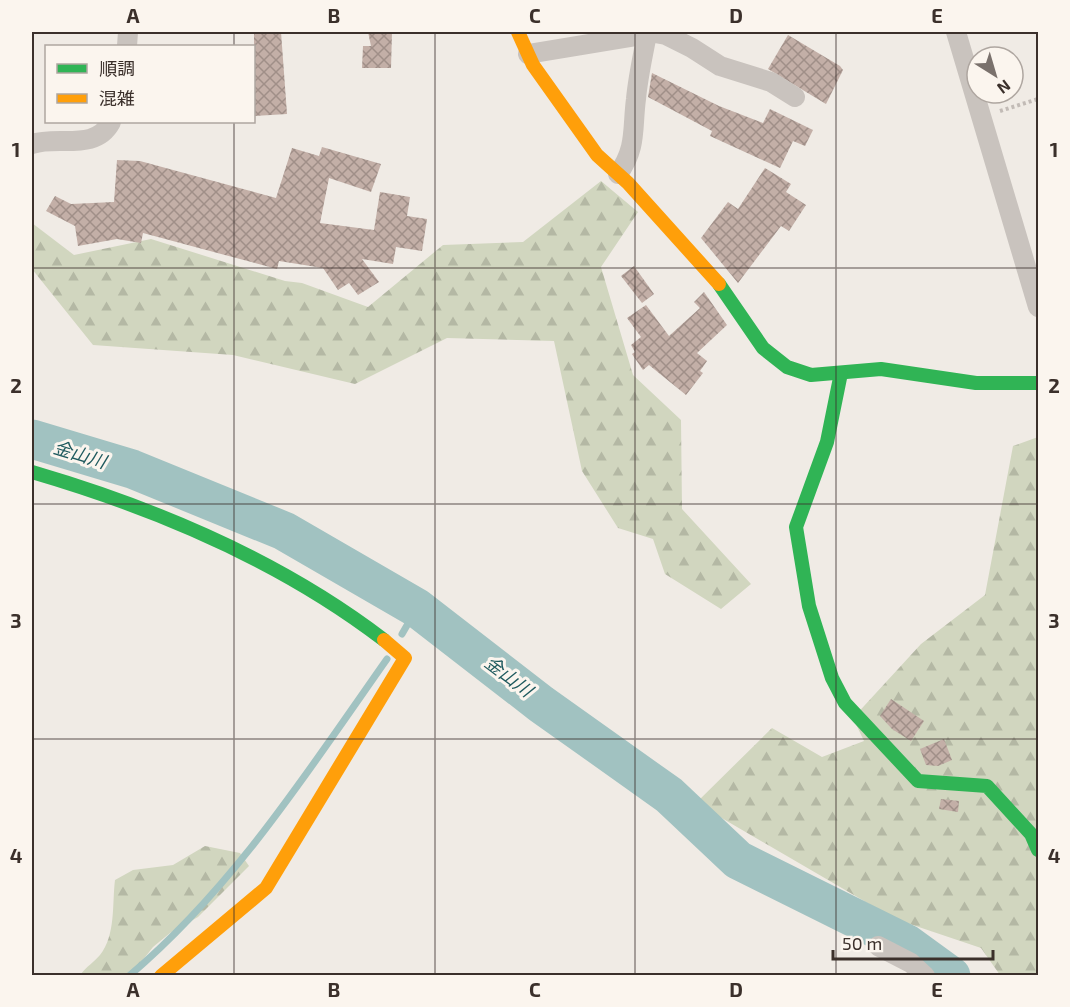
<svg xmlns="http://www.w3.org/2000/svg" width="1070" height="1007" font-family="'Exo 2','Noto Sans JP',sans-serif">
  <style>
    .forest { fill: url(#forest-firs) }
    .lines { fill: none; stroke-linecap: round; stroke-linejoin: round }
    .stream { stroke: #a1c2c1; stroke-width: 7 }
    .river { stroke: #a1c2c1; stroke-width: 39 }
    .building { fill: url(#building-cross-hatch) }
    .path { stroke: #c2bbb6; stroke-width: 4; stroke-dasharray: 3 3; stroke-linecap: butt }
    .street { stroke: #c9c3be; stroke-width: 20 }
    .fast { stroke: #30b455; stroke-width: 14 }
    .slow { stroke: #ff9f0a; stroke-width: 14 }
    .grid { fill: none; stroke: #3b302b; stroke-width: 1.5; stroke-opacity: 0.55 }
    .labels { text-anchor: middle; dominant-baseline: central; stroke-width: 6; stroke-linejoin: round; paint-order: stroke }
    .water-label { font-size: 18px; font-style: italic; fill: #1f5a5e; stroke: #fbf5ee }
    .neatline { fill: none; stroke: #3b302b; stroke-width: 2 }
    .grid-label { font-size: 20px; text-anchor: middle; font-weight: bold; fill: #3b302b }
  </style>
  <defs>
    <pattern id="forest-firs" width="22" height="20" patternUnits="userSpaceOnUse" patternTransform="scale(1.5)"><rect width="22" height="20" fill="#d1d6bf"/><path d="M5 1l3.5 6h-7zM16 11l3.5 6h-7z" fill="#b4b8a4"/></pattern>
    <pattern id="building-cross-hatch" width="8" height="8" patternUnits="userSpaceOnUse" patternTransform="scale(1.5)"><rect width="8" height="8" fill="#c3afa7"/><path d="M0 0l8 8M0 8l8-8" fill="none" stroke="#a08f88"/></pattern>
  </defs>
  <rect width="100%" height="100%" fill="#f0ebe5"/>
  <g class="forest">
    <path d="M601,181L638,212L601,267L633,375L681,420L682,509L751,584L721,609L665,574L653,539L618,528L582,471L554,341L447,338L355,384L233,355L93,345L32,269V223L74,255L151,239L285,281L302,283L368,307L443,245L523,242Z"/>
    <path d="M1038,437V975H1000L981,948L895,919L696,803L772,728L822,757L864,741L853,718L921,644L985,595L1013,446Z"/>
    <path d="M205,846L240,853L249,866L198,917L170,933L153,947L131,975H80C87,966 93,963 100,955C116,935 112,904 115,880L133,870L173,865Z"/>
  </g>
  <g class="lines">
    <g class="stream">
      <path d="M402,634L417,608"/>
      <path d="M129,976C234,887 308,771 387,659"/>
    </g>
    <path class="river" d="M32,439L132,469L284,531L417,608L541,704L669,795L738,860L907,944L951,976"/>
  </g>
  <g class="building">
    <path d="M254,32H281L287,114L254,116Z"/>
    <path d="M368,32H392L391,68H362L363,46H371Z"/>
    <path d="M788,35L840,66L843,70L826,104L768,69Z"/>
    <path d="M652,73L719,106L763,123L770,109L813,130L805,146L793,141L780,168L710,136L712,131L648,97Z"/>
    <path d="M322,147L381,164L371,192L329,178L320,223L374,230L380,192L410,197L407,216L427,219L422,251L396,247L393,264L362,259L379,282L358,295L349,283L338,290L323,268L279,261L277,269L143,233L141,243L117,239L78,246L75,226L46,211L55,196L71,204L114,202L117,160L140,161L276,198L292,148L319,156Z"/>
    <path d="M765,168L791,184L786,192L806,205L789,231L781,226L738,283L701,238L728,202L738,209Z"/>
    <path d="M634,266L654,294L642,303L621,276Z"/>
    <path d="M704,292L727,325L697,353L707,361L700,371L703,373L686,395L649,365L643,370L632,354L635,352L631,345L641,337L627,318L646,305L669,336L700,308L694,302Z"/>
    <path d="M891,699L924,721L911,741L892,729L880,716Z"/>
    <path d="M944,739L952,760L938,766L926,765L920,749Z"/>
    <path d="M941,799L959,801L958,812L939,809Z"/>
  </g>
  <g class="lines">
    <path class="path" d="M1000,111L1038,99"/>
    <g class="street">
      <path d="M956,32L1038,307"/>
      <path d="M127,46L128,32"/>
      <path d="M528,54L655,33L666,35L692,48L720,66L771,82L795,97"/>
      <path d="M32,144C58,135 95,152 111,122"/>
      <path d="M618,174C637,148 632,129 636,99C638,77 643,55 647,34"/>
      <path d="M878,946L911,963L925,976"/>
    </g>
    <g class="fast">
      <path d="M719,284L763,348L787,367L811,375L881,369L976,383H1038"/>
      <path d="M841,373L827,442L796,527L809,606L832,678L845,703L918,781L987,786L1031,834L1038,850"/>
      <path d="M32,472C155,508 281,561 384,640"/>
    </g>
    <g class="slow">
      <path d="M518,32L533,65L597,155L628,183L719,284"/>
      <path d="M161,976L266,888L405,658L384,640"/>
    </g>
  </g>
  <path class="grid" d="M234,32V46M435,32V976M635,32V976M836,32V976M234,122V976M32,268H1038M32,504H1038M32,739H1038"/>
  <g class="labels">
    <g class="water-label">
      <text transform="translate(80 454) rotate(17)">金山川</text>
      <text transform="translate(509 676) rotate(37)">金山川</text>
    </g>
  </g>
  <rect width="1070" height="1007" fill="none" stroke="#fbf5ee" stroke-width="66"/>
  <rect x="45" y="45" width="210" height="78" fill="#fbf5ee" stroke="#aea6a0" stroke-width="1.5"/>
  <rect x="57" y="64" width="30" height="9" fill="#30b455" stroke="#aea6a0" stroke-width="1.5"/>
  <text x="99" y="75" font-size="18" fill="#3b302b">順調</text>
  <rect x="57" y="94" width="30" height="9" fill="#ff9f0a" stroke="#aea6a0" stroke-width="1.5"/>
  <text x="99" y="105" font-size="18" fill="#3b302b">混雑</text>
  <g transform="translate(995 75) rotate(143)"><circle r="28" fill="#fbf5ee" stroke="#aea6a0" stroke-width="1.5"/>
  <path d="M0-4.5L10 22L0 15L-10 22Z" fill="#7a716c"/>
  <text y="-9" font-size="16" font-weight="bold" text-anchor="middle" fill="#3b302b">N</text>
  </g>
  <path d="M833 950v9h160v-9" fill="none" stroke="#3b302b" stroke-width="3"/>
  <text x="842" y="950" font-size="18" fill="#3b302b" stroke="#fbf5ee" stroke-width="4.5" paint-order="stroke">50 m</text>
  <rect x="33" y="33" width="1004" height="941" class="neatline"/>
  <g class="grid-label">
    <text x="133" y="23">A</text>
    <text x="334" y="23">B</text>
    <text x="535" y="23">C</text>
    <text x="736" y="23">D</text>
    <text x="937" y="23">E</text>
    <text x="16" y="157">1</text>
    <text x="1054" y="157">1</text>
    <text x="16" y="393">2</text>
    <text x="1054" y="393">2</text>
    <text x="16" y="628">3</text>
    <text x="1054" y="628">3</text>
    <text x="16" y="863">4</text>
    <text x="1054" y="863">4</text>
    <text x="133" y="997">A</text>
    <text x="334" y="997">B</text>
    <text x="535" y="997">C</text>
    <text x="736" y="997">D</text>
    <text x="937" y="997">E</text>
  </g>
</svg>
